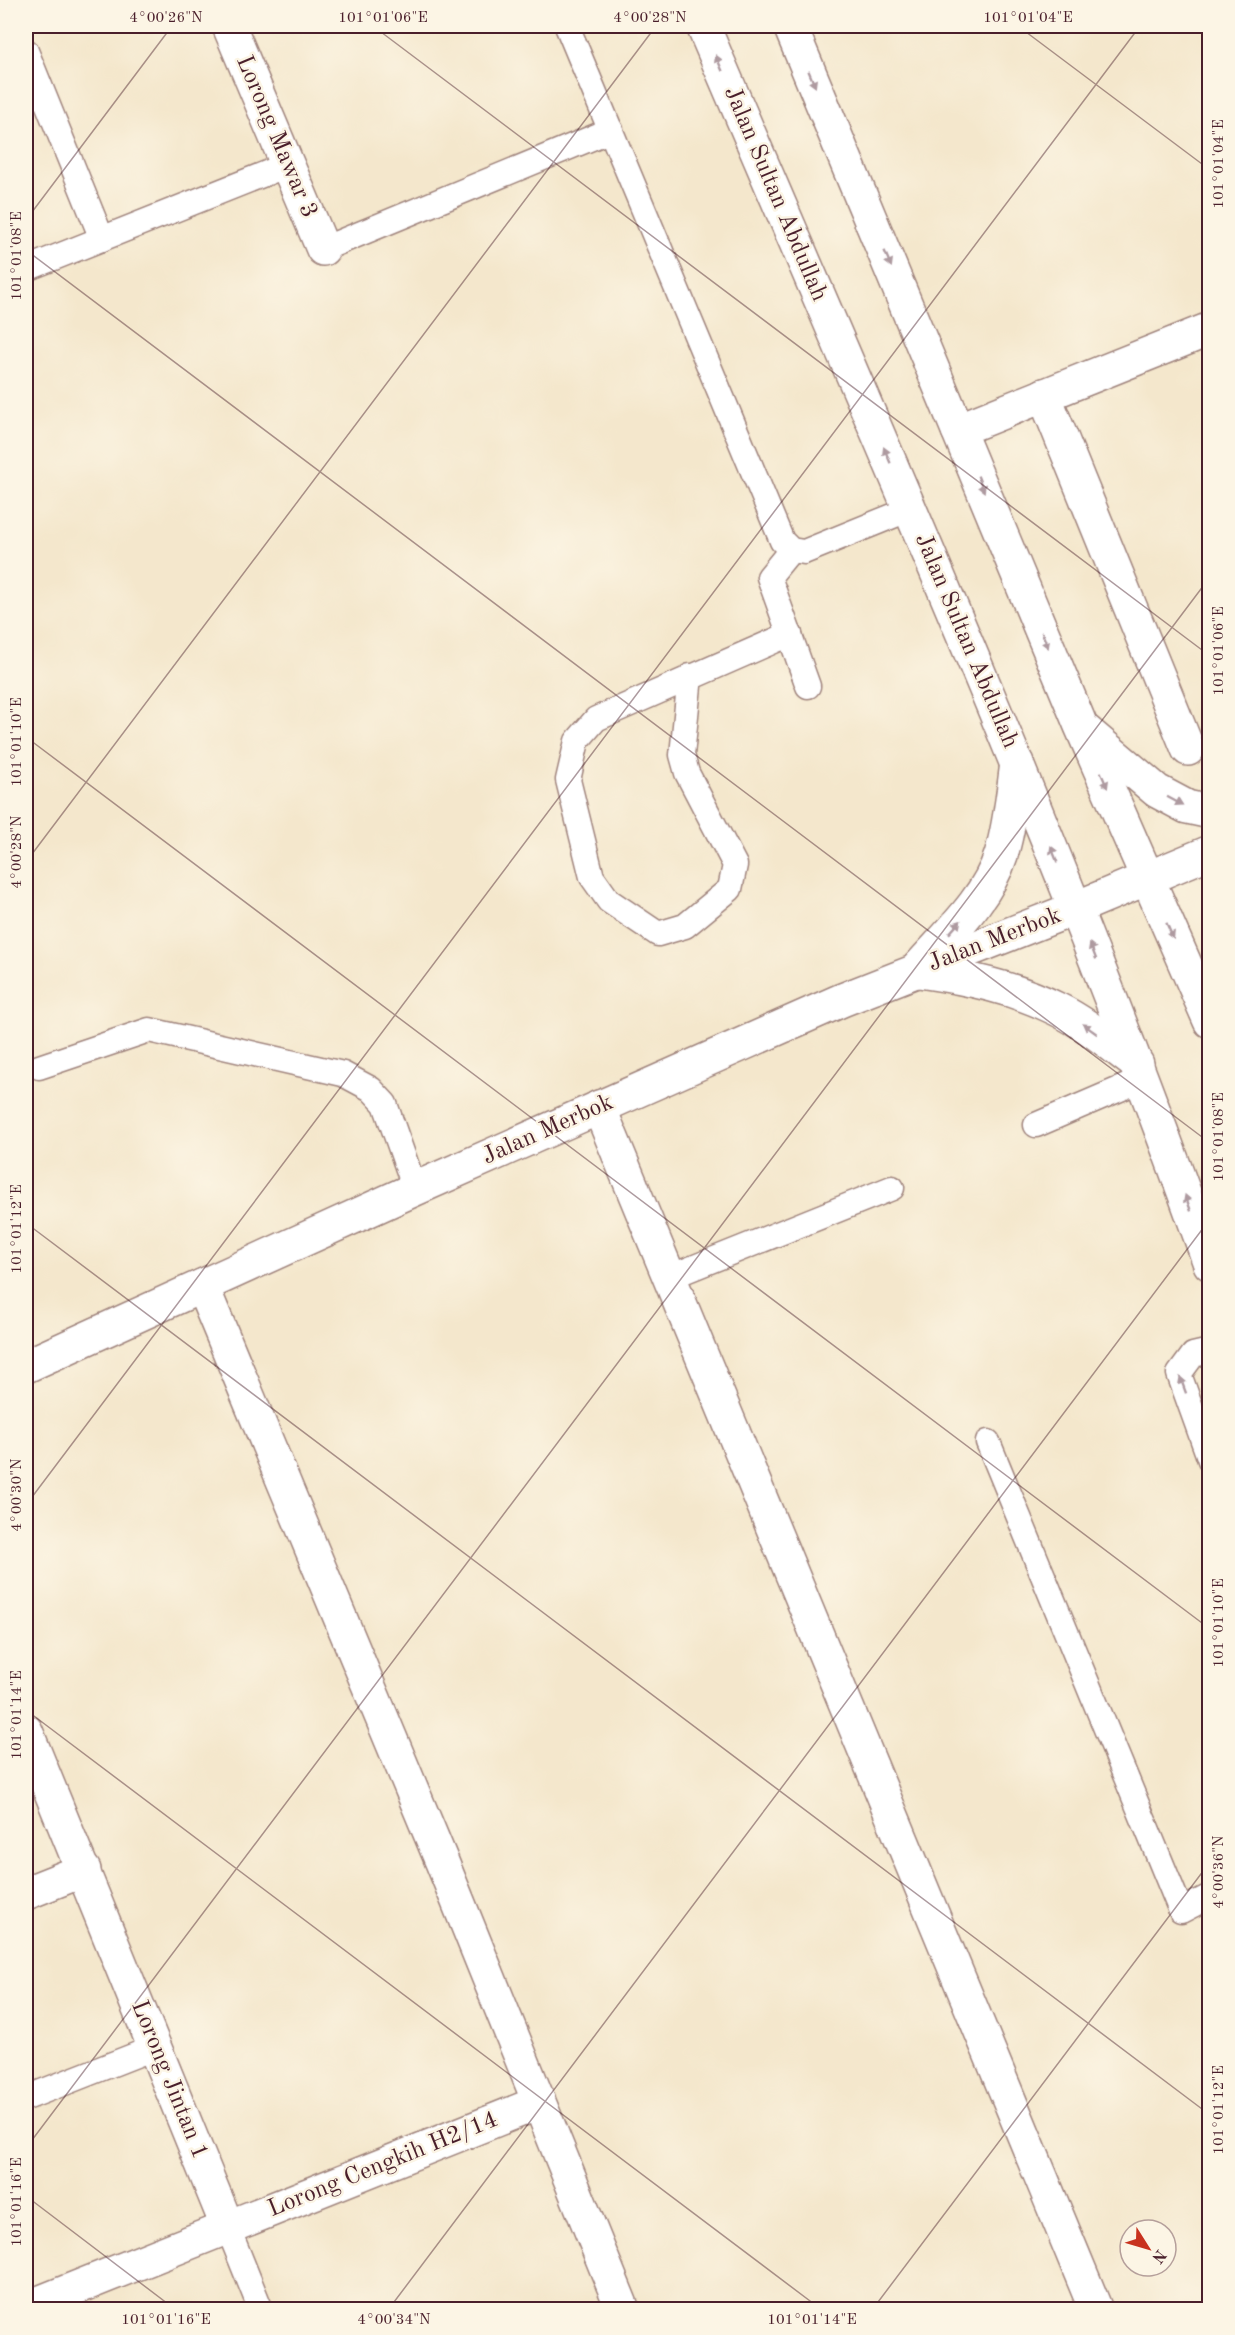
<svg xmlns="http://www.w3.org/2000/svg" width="1235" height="2335" font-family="'Old Standard TT',serif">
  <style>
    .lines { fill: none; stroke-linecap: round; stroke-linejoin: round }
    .lane-casing { stroke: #9f837c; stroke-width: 27 }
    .street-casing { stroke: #9f837c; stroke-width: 36 }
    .secondary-casing { stroke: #9f837c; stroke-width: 36 }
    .lane { stroke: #fff; stroke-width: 24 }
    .street { stroke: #fff; stroke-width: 33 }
    .secondary { stroke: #fff; stroke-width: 33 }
    .oneway { fill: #ae9aa0 }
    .ticks { fill: none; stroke: #4a1f2b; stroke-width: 1.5; stroke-opacity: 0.45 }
    .labels { text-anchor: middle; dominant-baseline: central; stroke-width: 5; stroke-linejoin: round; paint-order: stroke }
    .street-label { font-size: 24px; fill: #4a1f2b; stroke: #fcf5e5 }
    .neatline { fill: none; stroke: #4a1f2b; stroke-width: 2 }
    .ticks-label { font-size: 15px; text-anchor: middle; fill: #4a1f2b }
  </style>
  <rect width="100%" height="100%" fill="#fcf5e5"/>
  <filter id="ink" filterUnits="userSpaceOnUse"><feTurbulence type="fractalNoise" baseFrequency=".0167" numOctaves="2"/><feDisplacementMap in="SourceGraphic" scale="12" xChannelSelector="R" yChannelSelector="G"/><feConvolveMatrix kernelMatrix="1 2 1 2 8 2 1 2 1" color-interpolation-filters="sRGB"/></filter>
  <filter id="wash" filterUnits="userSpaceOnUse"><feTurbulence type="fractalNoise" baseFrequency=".008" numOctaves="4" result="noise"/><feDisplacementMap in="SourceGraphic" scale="24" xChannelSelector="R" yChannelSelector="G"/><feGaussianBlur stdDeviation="1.35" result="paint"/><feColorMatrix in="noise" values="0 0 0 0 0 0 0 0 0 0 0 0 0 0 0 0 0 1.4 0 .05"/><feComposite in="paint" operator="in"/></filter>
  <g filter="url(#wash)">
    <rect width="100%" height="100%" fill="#f4e7cc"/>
  </g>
  <g filter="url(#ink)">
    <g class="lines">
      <defs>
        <g id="lane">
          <path d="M567,26L782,541L791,550L804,552L910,509"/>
          <path d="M26,51L102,239"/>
          <path d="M323,249L611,130"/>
          <path d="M26,269L287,165"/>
          <path d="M791,550L769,577L808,686"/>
          <path d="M690,676L682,755L687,773L735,865L730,889L685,926L658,934L609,901L592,877L568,780L577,741L596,719L790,634"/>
          <path d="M39,1067L149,1030L343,1074L371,1089L385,1104L415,1189"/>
          <path d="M1036,1125L1143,1079"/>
          <path d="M670,1277L892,1188"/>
          <path d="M1210,1351L1193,1355L1179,1374L1210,1460"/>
          <path d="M988,1442L1181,1911L1210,1896"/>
          <path d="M26,2098L156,2047"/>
          <path d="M228,2228L261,2310"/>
        </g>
        <g id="street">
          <path d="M229,26L323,249"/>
          <path d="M1044,395L1188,749"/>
          <path d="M958,430L1210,329"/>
          <path d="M599,1107L1096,2310"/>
          <path d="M202,1286L442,1862L623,2310"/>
          <path d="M26,1731L228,2228"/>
          <path d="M26,1893L84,1870"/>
          <path d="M26,2308L538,2103"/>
        </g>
        <g id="secondary">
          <path d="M703,26C878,436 1060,844 1210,1264"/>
          <path d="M790,26L1081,726L1210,1021"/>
          <path d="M1086,731L1157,791L1187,807L1210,812"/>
          <path d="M919,967C949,933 987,899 1001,855C1010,825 1013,793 1017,763"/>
          <path d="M919,971C967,978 1013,987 1057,1009C1086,1023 1111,1045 1137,1064"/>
          <path d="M26,1366L415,1189L842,1000L1076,908L1210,852"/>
        </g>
      </defs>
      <use href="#lane" class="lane-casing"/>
      <use href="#street" class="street-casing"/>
      <use href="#secondary" class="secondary-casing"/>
      <use href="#lane" class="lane"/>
      <use href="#street" class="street"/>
      <use href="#secondary" class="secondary"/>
    </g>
    <defs><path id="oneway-solid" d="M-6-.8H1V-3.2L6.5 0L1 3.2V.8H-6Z" transform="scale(1.5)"/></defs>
    <g class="oneway">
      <use href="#oneway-solid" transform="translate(719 63) rotate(-113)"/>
      <use href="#oneway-solid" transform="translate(812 79) rotate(67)"/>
      <use href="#oneway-solid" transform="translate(888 259) rotate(67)"/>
      <use href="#oneway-solid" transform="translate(887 455) rotate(-113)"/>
      <use href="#oneway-solid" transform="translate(981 484) rotate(68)"/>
      <use href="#oneway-solid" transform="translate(1045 640) rotate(68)"/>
      <use href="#oneway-solid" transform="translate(1104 780) rotate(67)"/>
      <use href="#oneway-solid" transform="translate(1175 801) rotate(28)"/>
      <use href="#oneway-solid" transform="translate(1054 854) rotate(-112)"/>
      <use href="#oneway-solid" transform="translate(955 927) rotate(-48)"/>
      <use href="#oneway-solid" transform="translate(1170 931) rotate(66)"/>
      <use href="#oneway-solid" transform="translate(1093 951) rotate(-111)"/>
      <use href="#oneway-solid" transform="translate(1090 1029) rotate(-144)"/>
      <use href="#oneway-solid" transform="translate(1188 1203) rotate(-110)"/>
      <use href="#oneway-solid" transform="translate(1183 1385) rotate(-110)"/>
    </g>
  </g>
  <path class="ticks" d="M373,26L1210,656M1018,26L1210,170M26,220L172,26M26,250L1210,1143M26,737L1210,1629M26,862L656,26M26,1223L1210,2115M26,1505L1140,26M26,1710L822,2310M26,2148L1210,577M26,2196L176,2310M388,2310L1210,1219M872,2310L1210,1862"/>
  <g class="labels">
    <g class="street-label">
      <text transform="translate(276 137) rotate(67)">Lorong Mawar 3</text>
      <text transform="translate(775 194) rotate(67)">Jalan Sultan Abdullah</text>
      <text transform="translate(966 641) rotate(67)">Jalan Sultan Abdullah</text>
      <text transform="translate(995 940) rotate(-21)">Jalan Merbok</text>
      <text transform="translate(548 1130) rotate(-24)">Jalan Merbok</text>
      <text transform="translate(169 2080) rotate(68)">Lorong Jintan 1</text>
      <text transform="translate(383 2165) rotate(-22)">Lorong Cengkih H2/14</text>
    </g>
  </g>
  <rect width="1235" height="2335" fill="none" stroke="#fcf5e5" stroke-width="66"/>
  <g transform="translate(1148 2248) rotate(127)"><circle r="28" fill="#fcf5e5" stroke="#b59f9b" stroke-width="1.5"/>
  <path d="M0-4.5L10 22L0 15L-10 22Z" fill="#c8321e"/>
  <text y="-9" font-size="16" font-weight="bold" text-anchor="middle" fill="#4a1f2b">N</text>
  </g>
  <rect x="33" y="33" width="1169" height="2269" class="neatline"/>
  <g class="ticks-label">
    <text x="166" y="22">4°00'26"N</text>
    <text x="383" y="22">101°01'06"E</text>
    <text x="650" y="22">4°00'28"N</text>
    <text x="1028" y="22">101°01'04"E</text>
    <text transform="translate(1218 164) rotate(-90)" y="5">101°01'04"E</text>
    <text transform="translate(16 256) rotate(-90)" y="5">101°01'08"E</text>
    <text transform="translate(1218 651) rotate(-90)" y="5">101°01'06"E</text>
    <text transform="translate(16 742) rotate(-90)" y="5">101°01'10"E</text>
    <text transform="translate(16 852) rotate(-90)" y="5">4°00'28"N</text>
    <text transform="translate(1218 1137) rotate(-90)" y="5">101°01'08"E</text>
    <text transform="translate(16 1229) rotate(-90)" y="5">101°01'12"E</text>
    <text transform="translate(16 1495) rotate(-90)" y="5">4°00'30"N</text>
    <text transform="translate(1218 1623) rotate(-90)" y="5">101°01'10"E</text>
    <text transform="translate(16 1715) rotate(-90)" y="5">101°01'14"E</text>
    <text transform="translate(1218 1872) rotate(-90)" y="5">4°00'36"N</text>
    <text transform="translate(1218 2110) rotate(-90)" y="5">101°01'12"E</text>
    <text transform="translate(16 2202) rotate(-90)" y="5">101°01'16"E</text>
    <text x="166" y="2324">101°01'16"E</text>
    <text x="394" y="2324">4°00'34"N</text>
    <text x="812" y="2324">101°01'14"E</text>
  </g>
</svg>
